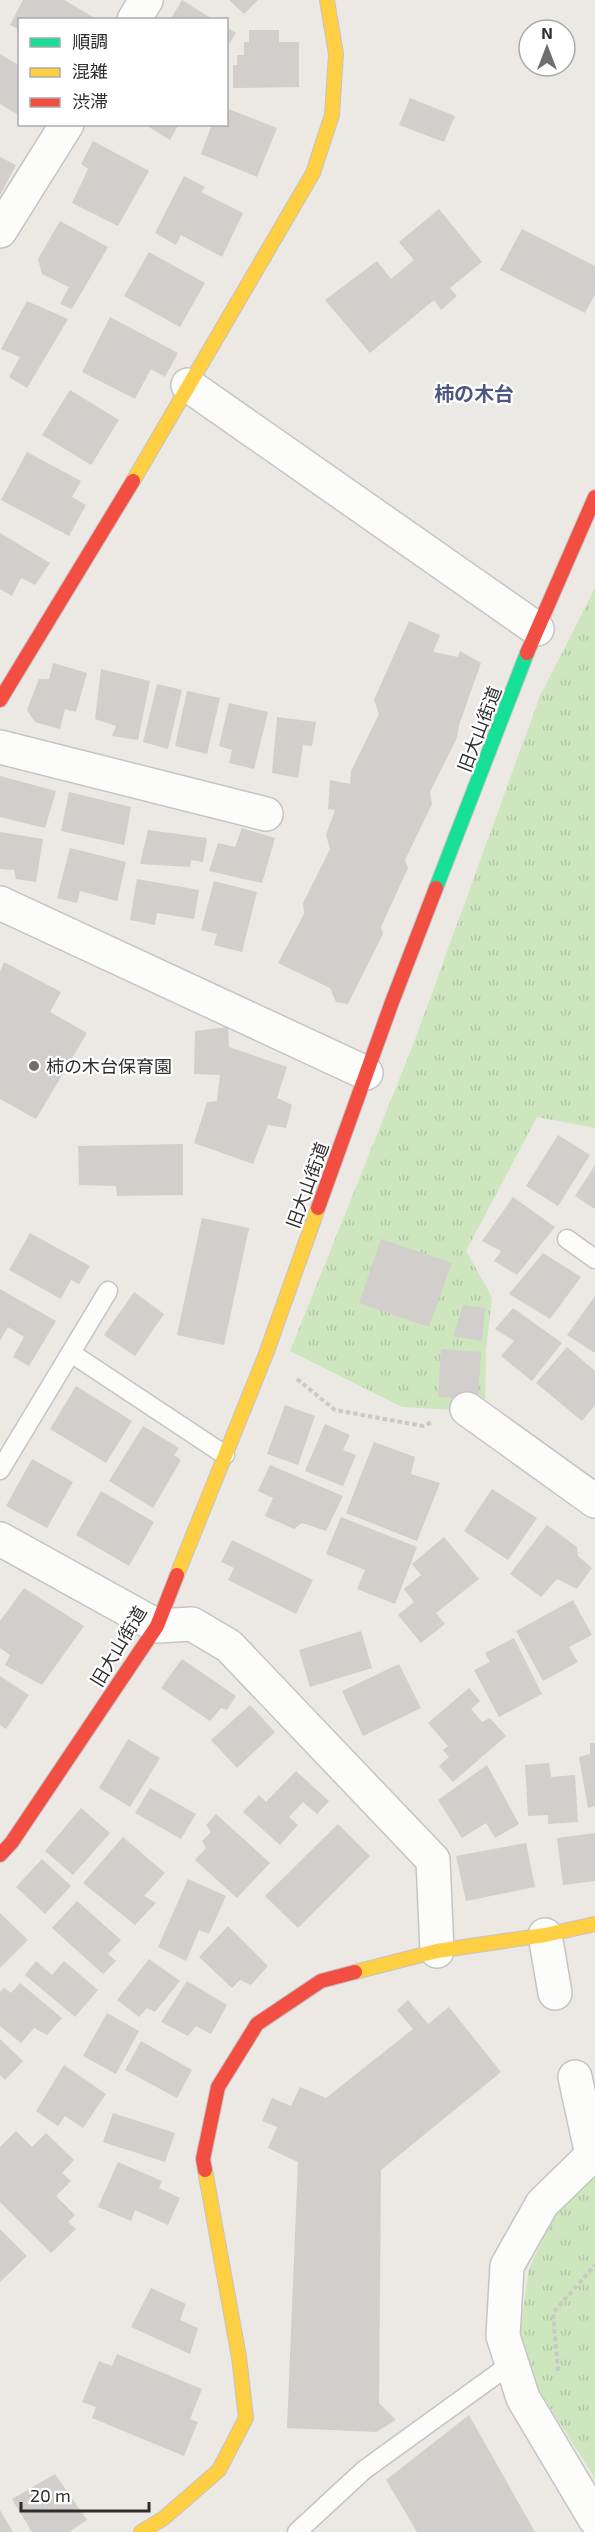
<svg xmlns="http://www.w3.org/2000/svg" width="595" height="2532" font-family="'Exo 2','Noto Sans JP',sans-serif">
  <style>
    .grass { fill: url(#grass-tufts) }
    .building { fill: #d1cecb }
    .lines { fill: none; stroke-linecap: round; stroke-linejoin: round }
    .lane-casing { stroke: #c5c4c5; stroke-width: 21 }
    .street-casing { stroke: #c5c4c5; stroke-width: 36 }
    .fast-casing { stroke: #c5c4c5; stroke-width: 16 }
    .slow-casing { stroke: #c5c4c5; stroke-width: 16 }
    .jam-casing { stroke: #c5c4c5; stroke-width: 16 }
    .path { stroke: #c9c9c8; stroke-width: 4; stroke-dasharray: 4.5 3; stroke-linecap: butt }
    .lane { stroke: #fcfcfb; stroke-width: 18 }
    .street { stroke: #fcfcfb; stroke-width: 33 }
    .fast { stroke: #16e098; stroke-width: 14 }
    .slow { stroke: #ffcf43; stroke-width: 14 }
    .jam { stroke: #f24e42; stroke-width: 14 }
    .poi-dot { fill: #706f6e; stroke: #fff; stroke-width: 2 }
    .labels { text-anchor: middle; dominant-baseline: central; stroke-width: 4.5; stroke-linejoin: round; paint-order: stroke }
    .street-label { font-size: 18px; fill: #2e2e2e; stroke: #fff }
    .poi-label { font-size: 18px; fill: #2e2e2e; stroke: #fff; text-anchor: start }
    .neighbourhood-label { font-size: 20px; font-weight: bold; fill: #4d5680; stroke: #fff }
  </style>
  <defs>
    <pattern id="grass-tufts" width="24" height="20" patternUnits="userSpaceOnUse" patternTransform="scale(1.5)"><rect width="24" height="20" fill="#cee6be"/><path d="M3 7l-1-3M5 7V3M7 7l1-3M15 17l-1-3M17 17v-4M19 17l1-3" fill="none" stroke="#b1c6a4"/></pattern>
  </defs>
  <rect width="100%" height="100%" fill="#ece8e4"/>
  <g class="grass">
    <path d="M595,588V1128L537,1117L466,1251L492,1297L486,1351L485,1412L402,1407L290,1351L415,1040L540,696Z"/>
    <path d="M595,2172V2478L538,2389L520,2330L529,2269L557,2207Z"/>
  </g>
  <g class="building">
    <path d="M23,0H64L98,20H20V30L10,25Z"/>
    <path d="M182,0L214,20H170Z"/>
    <path d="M229,0H258L244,14Z"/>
    <path d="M226,27L236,33L226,49Z"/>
    <path d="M249,30H279V42H299V87L233,88V65H237V55H244V42H249Z"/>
    <path d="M0,54L20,66V116L0,104Z"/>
    <path d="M410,98L455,116L444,142L399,125Z"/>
    <path d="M226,108L277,128L257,177L201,154L212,124H226Z"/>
    <path d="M144,124H179L170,140Z"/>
    <path d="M93,141L149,171L118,226L72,203L88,169L81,164Z"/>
    <path d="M0,157L16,165L0,195Z"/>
    <path d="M184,176L205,187L201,192L243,213L222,257L181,235L176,245L155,233Z"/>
    <path d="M439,209L482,262L450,288L457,296L441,310L434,300L370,353L325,300L377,261L391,279L414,260L399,242Z"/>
    <path d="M60,221L108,247L72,309L60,304L69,287L42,274L38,259Z"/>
    <path d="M522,229L595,266V294L585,313L500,270Z"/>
    <path d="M149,252L205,283L180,327L124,296Z"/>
    <path d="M27,301L68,319L27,388L9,377L20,357L1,349Z"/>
    <path d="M110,317L178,353L165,377L151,369L135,399L82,372Z"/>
    <path d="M70,390L119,420L91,465L42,435Z"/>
    <path d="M27,452L81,481L72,497L86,505L69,536L1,500Z"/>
    <path d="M0,533L50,563L35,585L21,578L12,596L0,589Z"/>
    <path d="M409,621L440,635L433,652L458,657L460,651L481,663L459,725L457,738L430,792L432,804L405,860L408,868L381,927L383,934L348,1004L336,1002L330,988L278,963L304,914L303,903L330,849L326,835L335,810L328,809L330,780L350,784L351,771L379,714L374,700Z"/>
    <path d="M53,663L87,673L76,712L65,709L60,729L35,722L27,710L39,679H49Z"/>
    <path d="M101,669L150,681L138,740L112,736L116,726L95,719Z"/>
    <path d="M157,684L182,690L168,749L143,742Z"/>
    <path d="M187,691L220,698L207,754L175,746Z"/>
    <path d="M229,703L268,712L254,769L229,763L232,750L219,746Z"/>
    <path d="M277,717L316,722L312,746L303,745L298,778L272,773Z"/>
    <path d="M0,776L56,791L45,828L0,817Z"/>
    <path d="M69,792L131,807L124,845L61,831Z"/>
    <path d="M242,828L275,838L262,883L209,871L218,843L235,847Z"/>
    <path d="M148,830L207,838L203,862L191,860L190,867L140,864Z"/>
    <path d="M0,832L43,839L36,882L16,879L14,870L0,869Z"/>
    <path d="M70,848L126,862L117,901L80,891L77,903L57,898Z"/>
    <path d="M137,879L199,890L194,919L157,913L155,925L130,920Z"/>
    <path d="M214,881L257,892L242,952L214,945L217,934L201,930Z"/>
    <path d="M4,962L61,992L50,1012L87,1033L36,1119L0,1099V972Z"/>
    <path d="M228,1027L229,1047L287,1067L277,1098L292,1105L286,1128L268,1125L253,1164L194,1143L207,1102L217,1101L220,1075L194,1074L195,1031Z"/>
    <path d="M558,1135L590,1155L558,1206L526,1186Z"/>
    <path d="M183,1144V1195L117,1196L116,1186L79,1185L78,1146Z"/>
    <path d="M595,1165V1209L575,1196Z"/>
    <path d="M513,1197L555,1227L517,1275L494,1261L501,1251L482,1241Z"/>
    <path d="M202,1218L249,1228L224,1345L177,1335Z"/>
    <path d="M30,1233L90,1266L79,1284L71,1280L61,1299L9,1270Z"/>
    <path d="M381,1239L452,1263L429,1327L359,1303Z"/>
    <path d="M543,1253L581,1277L550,1319L509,1294Z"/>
    <path d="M0,1289L56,1321L29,1366L13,1357L24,1337L8,1327L0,1341Z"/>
    <path d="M134,1292L164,1314L135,1356L104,1335Z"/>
    <path d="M595,1296V1353L567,1335Z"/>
    <path d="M463,1305L485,1308L482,1341L453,1336Z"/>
    <path d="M513,1308L562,1343L532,1381L501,1356L514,1341L495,1329Z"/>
    <path d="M567,1347L595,1371V1405L582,1421L536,1383Z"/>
    <path d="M441,1349L481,1352L478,1400L438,1397Z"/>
    <path d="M76,1386L132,1421L106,1463L50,1429Z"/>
    <path d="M285,1405L315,1416L298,1465L267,1454Z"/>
    <path d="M325,1424L350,1435L343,1450L356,1455L343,1486L305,1471Z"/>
    <path d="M143,1426L179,1448L174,1455L181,1460L153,1508L109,1481Z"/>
    <path d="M374,1442L415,1457L411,1474L440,1483L417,1541L346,1513Z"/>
    <path d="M32,1459L73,1482L47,1528L6,1506Z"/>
    <path d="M270,1465L343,1496L326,1531L302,1523L294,1529L265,1516L273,1498L258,1491Z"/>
    <path d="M492,1489L537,1518L508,1560L464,1531Z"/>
    <path d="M101,1491L154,1522L129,1566L76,1535Z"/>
    <path d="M341,1517L417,1547L395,1604L357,1589L365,1570L326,1554Z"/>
    <path d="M547,1525L577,1547L578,1556L592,1568L577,1589L557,1579L541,1597L510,1574Z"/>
    <path d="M444,1537L479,1579L436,1613L445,1624L421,1643L398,1615L414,1602L404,1589L421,1575L412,1564Z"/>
    <path d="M232,1540L313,1580L296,1614L228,1580L234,1568L221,1562Z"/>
    <path d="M24,1588L84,1626L42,1685L5,1665L10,1655L0,1648V1621Z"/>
    <path d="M573,1600L592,1635L569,1647L578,1662L543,1681L516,1631Z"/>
    <path d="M361,1631L372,1668L310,1687L299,1650Z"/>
    <path d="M514,1638L542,1694L499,1717L474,1670L490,1662L485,1653Z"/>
    <path d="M182,1659L236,1696L227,1710L221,1708L210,1721L161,1688Z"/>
    <path d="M399,1664L421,1708L363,1736L342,1691Z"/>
    <path d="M0,1676L29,1695L6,1729L0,1725Z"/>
    <path d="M469,1688L480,1701L471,1709L482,1722L490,1718L506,1736L453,1782L439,1766L449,1757L443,1750L448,1746L428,1723Z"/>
    <path d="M250,1705L275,1732L237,1768L211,1740Z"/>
    <path d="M128,1739L160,1758L130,1807L99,1788Z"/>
    <path d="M590,1743H595V1806L588,1808L579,1757L590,1754Z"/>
    <path d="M549,1763L551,1777L575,1775L578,1822L548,1824V1815L528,1816L525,1765Z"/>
    <path d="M487,1765L519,1824L495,1838L486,1823L462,1838L438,1800Z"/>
    <path d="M296,1771L329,1801L317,1814L303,1802L289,1817L298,1825L280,1845L243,1812L259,1795L266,1802Z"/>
    <path d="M150,1788L196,1814L181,1839L135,1813Z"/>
    <path d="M81,1808L110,1833L73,1875L45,1851Z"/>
    <path d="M216,1814L270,1863L237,1898L195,1860L206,1848L202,1841L211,1832L206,1825Z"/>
    <path d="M338,1824L370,1856L298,1928L265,1896Z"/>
    <path d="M595,1833V1881L563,1885L557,1838Z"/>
    <path d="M123,1837L165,1873L144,1896L156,1903L135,1925L83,1883Z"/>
    <path d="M526,1843L535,1887L466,1901L456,1856Z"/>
    <path d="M42,1859L71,1886L45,1914L16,1887Z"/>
    <path d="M188,1879L226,1896L209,1934L199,1930L186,1961L158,1947Z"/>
    <path d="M77,1901L121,1940L108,1954L116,1961L103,1974L52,1928Z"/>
    <path d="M0,1913L28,1940L0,1968Z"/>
    <path d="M228,1926L268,1966L251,1985L240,1980L232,1988L199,1957Z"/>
    <path d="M149,1959L180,1981L155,2012L147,2008L139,2017L117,2000Z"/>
    <path d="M36,1961L52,1975L64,1961L98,1990L75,2017L25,1975Z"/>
    <path d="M187,1981L227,2005L211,2034L196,2026L188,2036L161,2022Z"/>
    <path d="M20,1983L62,2018L47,2035L34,2028L21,2043L0,2026V1992L4,1988L11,1993Z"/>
    <path d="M408,2000L428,2024L449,2007L501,2072L381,2170L379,2403L396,2420L376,2432L287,2428L298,2162L268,2148L277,2127L262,2121L272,2098L291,2106L300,2087L326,2098L413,2029L397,2010Z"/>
    <path d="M107,2013L139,2031L116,2074L83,2056Z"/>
    <path d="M0,2039L23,2061L5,2080L0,2075Z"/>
    <path d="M141,2041L192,2070L177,2098L125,2070Z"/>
    <path d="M64,2065L106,2094L83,2128L65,2116L58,2126L36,2111Z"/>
    <path d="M113,2113L175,2133L165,2162L103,2142Z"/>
    <path d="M16,2131L32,2147L46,2133L74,2160L62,2173L71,2181L56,2196L75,2215L68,2222L76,2229L51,2253L0,2202V2147Z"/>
    <path d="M118,2162L162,2181L159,2188L180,2198L168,2225L135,2210L131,2221L98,2207Z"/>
    <path d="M0,2229L27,2256L0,2282Z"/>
    <path d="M151,2288L186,2304L180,2320L198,2328L190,2354L131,2327Z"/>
    <path d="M117,2354L202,2389L190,2419L198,2422L184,2456L92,2418L96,2407L82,2402L99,2361L112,2366Z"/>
    <path d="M469,2415L535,2532H417L386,2480Z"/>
    <path d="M55,2474L87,2520L69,2532H32L12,2499Z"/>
    <path d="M0,2510L13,2532H0Z"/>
  </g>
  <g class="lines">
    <defs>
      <g id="lane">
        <path d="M567,1239L595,1259"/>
        <path d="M71,1353L225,1455"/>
        <path d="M0,1470L108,1291"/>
        <path d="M297,2532L364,2470L512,2363"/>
      </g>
      <g id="street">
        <path d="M134,20L146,0"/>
        <path d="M0,231L67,124"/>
        <path d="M188,385L537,629"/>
        <path d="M0,747L266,814"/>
        <path d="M0,903L366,1073"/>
        <path d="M467,1409L595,1501"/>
        <path d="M0,1539L157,1626L192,1624L229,1646L433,1860L437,1951"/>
        <path d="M545,1935L555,1993"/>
        <path d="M575,2077L592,2155"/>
        <path d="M595,2156L592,2155L542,2204L507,2266L503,2336L523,2398L595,2519"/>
      </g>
      <path id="fast" d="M436,888L527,653"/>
      <g id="slow">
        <path d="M133,481L313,173L332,115L336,54L327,0"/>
        <path d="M177,1575L266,1354L318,1208"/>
        <path d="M355,1972L437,1951L545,1935L595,1924"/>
        <path d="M141,2532L164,2518L219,2470L246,2418L239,2357L205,2170"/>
      </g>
      <g id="jam">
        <path d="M527,653L595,497"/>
        <path d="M0,700L133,481"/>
        <path d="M318,1208L392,1002L436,888"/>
        <path d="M0,1855L12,1842L157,1626L177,1575"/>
        <path d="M205,2170L203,2159L218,2087L257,2024L321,1981L355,1972"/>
      </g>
    </defs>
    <use href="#lane" class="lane-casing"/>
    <use href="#street" class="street-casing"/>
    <use href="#fast" class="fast-casing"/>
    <use href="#slow" class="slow-casing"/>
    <use href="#jam" class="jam-casing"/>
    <g class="path">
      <path d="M297,1379L335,1410L423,1426L432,1422"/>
      <path d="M558,2371L553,2313L595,2265"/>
    </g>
    <use href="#lane" class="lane"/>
    <use href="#street" class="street"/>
    <use href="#fast" class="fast"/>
    <use href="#slow" class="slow"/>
    <use href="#jam" class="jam"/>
  </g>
  <circle class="poi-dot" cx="34" cy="1066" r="6"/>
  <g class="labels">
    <g class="street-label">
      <text transform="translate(479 729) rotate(-69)">旧大山街道</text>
      <text transform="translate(307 1185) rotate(-70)">旧大山街道</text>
      <text transform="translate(118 1646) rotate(-59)">旧大山街道</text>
    </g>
    <g class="poi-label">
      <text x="46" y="1066">柿の木台保育園</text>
    </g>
    <g class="neighbourhood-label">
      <text x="474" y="393">柿の木台</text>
    </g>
  </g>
  <rect x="18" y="18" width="210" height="108" fill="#ffffff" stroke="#ababab" stroke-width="1.5"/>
  <rect x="30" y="38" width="30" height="9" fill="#16e098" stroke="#ababab" stroke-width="1.5"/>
  <text x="72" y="48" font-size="18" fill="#2e2e2e">順調</text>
  <rect x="30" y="68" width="30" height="9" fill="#ffcf43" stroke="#ababab" stroke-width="1.5"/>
  <text x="72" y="78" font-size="18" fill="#2e2e2e">混雑</text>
  <rect x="30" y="98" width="30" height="9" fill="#f24e42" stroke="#ababab" stroke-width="1.5"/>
  <text x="72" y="108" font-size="18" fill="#2e2e2e">渋滞</text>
  <g transform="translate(547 48)"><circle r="28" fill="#ffffff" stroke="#ababab" stroke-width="1.5"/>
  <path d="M0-4.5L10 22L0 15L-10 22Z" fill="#706f6e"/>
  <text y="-9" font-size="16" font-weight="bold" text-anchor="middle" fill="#2e2e2e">N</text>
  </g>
  <path d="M21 2502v9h128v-9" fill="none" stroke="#2e2e2e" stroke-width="3"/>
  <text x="30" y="2502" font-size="18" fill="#2e2e2e" stroke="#ffffff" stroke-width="4.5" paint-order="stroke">20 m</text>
</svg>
